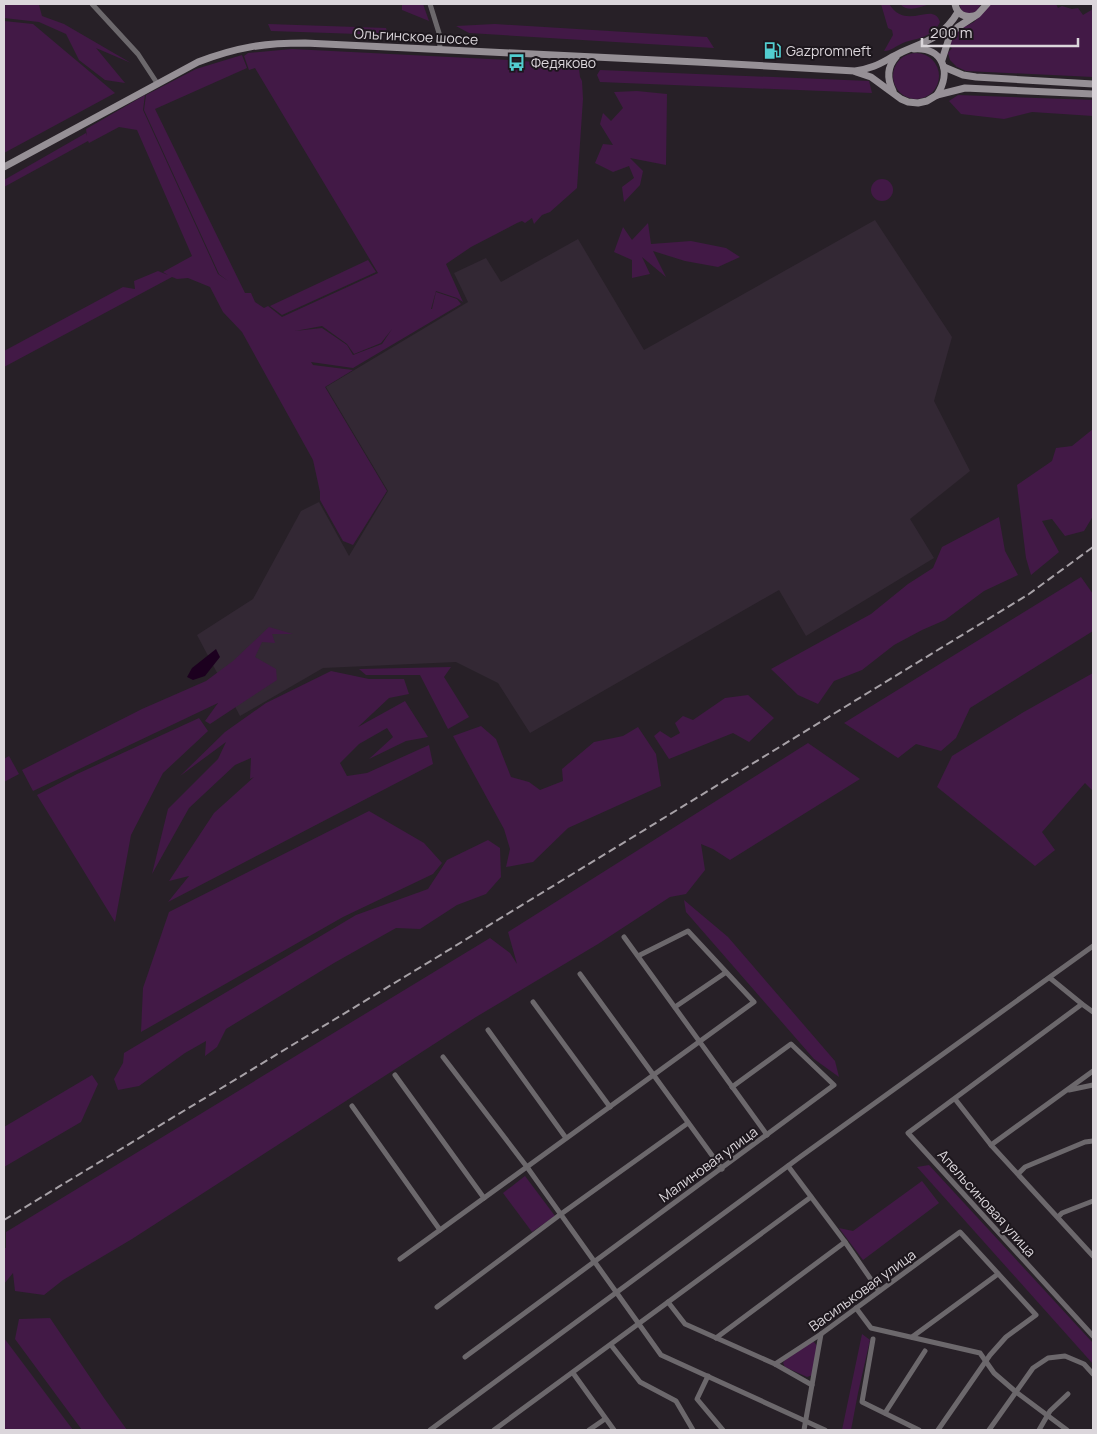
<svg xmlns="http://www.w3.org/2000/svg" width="1097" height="1434" font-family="Manrope,sans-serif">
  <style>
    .built { fill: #332834 }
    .green { fill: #421946; fill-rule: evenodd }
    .water { fill: #1c001f }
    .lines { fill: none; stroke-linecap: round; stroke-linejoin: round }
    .street { stroke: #6c686c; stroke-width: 5 }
    .secondary { stroke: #969096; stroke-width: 7 }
    .rail { stroke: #a7a1a7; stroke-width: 2; stroke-dasharray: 8 4; stroke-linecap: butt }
    .labels { text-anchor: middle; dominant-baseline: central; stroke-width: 4; stroke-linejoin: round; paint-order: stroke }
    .street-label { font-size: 14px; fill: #dbd6db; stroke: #1d171d }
    .poi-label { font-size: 14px; fill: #dbd6db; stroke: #1d171d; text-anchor: start }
  </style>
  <rect width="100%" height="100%" fill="#272027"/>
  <path class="built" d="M875,220L952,337L934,401L970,471L910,519L934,558L806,636L779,590L530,733L498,683L456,662L323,668L240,716L197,635L253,599L301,511L319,502L349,556L388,491L326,387L468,302L454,273L486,258L501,282L578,239L644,350Z"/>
  <g class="green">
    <path d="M4,4L39,5L42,16L64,24L131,63L96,48L125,83L105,80L79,60L66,34L39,22L4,18Z"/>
    <path d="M402,4H423L429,21L402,10Z"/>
    <path d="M881,4H889C907,32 933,0 940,22C933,38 916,38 903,43C896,46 891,51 884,51L893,35L892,30L888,28Z"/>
    <path d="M900,4H930C920,7 908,13 900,4Z"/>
    <path d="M959,4H981L977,11L969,14L962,11Z"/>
    <path d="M990,4H1056L1058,8L1062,6L1072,9L1078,8L1083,15L1093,9V77L966,71L955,66H956L950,60L948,53L952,48L950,47L949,40L958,30L974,22Z"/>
    <path d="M4,21L33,24L115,93L4,153Z"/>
    <path d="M268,24L386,28L388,35L271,31Z"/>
    <path d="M495,24L707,37L714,48L469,33L456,26Z"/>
    <path d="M292,49L509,60L512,63L521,64L522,61L571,65L573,68L579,69L580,77L582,81L583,99L577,188L550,212L542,215L534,224L532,218L525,223L522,221L517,223L471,247L446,264L463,302L457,298L436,291L431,309H432L436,292L457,299L461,304L353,368L311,362L313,365L353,370L325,387L387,491L353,545L343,541L320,500V492L313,460L242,332L223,312L210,287L188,278L177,279L172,277L4,367V351L123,287L135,289L134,281L158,271L168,275L163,272L192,256L137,130L119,127L89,143L88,141L4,187V180L86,133L87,136L86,129L145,95L143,110L218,274L228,281L219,274L144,110L146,95L196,69L242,55L247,68L155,109L245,293H251L255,302L264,308L268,306L282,317L378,273L255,68L249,70L244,56L248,53ZM322,326L347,344L354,354L381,343L392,329L382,344L353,355L347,345L322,328L295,331Z"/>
    <circle cx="916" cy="76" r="23"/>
    <path d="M600,70L869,81L872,93L600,82L597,75Z"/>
    <path d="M637,91L667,94L666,165L630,158L643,171L640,185L624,202L622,187L634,178L629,166L613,172L595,163L603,144L613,145L600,124L603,113L611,121L623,108L614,92Z"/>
    <path d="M958,95L1093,100V116L1032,112L1004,119L961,114L949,101Z"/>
    <circle cx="882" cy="190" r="11"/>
    <path d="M648,223L651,244L691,241L726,248L740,257L718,267L685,261L653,251L666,277L642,257L650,274L632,278V260L614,252L623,227L632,240Z"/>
    <path d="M368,260L376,272L282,315L270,306Z"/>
    <path d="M1093,429V516L1084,531L1065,536L1052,519L1042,521L1059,552L1031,575L1026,558L1017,485L1052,461L1056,448L1072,446Z"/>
    <path d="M999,517L1005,551L1018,575L984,591L945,620L922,630L894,645L862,670L834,681L818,704L798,695L771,669L871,614L908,584L933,568L942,547Z"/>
    <path d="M1081,577L1093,594V631L970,708L956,738L941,751L916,744L898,758L844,723Z"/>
    <path d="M269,627L293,634H272L275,643L262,642L255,657L276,669L277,680L210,724L205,721L218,703L33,791L22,770L142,709L206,681L233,661Z"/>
    <path d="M451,667L444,677L469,717L448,729L420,675H366L359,669Z"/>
    <path d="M331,671L369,679H404L409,694L389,698L358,727L405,701L428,737L406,741L369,759L393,737L387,728L359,744L340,763L347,776L367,773L429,745L433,764L168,902L189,876L169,881L214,813L254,777L250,779L251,758L235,765L189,808L152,874L168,809L218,759L226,742L180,776L225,732L266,703Z"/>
    <path d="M1093,673V791L1085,783L1042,832L1055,850L1035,866L937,787L952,756L1022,713Z"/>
    <path d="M748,695L774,718L749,742L733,733L669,759L654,736L660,731L671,738L680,733L675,723L683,716L693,720L725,698Z"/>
    <path d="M199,718L208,731L163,773L131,835L115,922L37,795L77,774Z"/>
    <path d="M481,726L496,739L511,777L529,782L540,790L563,781L562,769L594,742L623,736L638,727L656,754L661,786L568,828L533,862L506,867L510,849L504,829L453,736Z"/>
    <path d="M808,743L860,779L730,860L713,849L701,844L705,870L686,894L670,897L598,944L476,1017L132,1239L63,1280L44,1295L15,1291L13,1273L4,1284V1248H6V1232L490,938L510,953L517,964L508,932Z"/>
    <path d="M9,756L19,774L4,782V759Z"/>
    <path d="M369,811L424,843L442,863L433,874L343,917L141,1032L143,988L169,912Z"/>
    <path d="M488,840L500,848L501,877L486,894L457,905L420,929L396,928L334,963L226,1029L217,1047L205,1056L206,1041L185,1053L139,1086L118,1090L114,1079L123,1063L124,1053L356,915L428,889L447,860Z"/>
    <path d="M684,900L728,937L835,1061L839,1077L814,1059L686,912Z"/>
    <path d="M92,1075L98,1084L81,1122L4,1167V1127Z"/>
    <path d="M929,1165L1093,1343V1364L917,1167Z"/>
    <path d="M525,1176L555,1216L532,1232L503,1193Z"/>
    <path d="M922,1181L939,1203L863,1260L839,1228L853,1231Z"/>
    <path d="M50,1318L104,1398L127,1430H82L15,1339L19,1319Z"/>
    <path d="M862,1334L870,1340L858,1393L851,1430H842Z"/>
    <path d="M4,1338L73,1430H4Z"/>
    <path d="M810,1342H814L817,1346L813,1375L807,1377L785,1367L783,1363L785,1360Z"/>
  </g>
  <path class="water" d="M216,649L220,657L205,676L193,680L187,677L192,668Z"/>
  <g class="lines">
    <g class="street">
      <path d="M92,4L138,54L157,83"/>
      <path d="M430,4L439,33L440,49"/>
      <path d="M624,937L767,1135"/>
      <path d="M580,974L722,1169"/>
      <path d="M1050,978L1082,1004"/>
      <path d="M533,1002L610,1107"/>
      <path d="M675,1007L725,973"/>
      <path d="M1093,1012L1082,1004L908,1133L1093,1336"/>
      <path d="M488,1030L566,1138"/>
      <path d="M443,1057L527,1167L661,1355L825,1430"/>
      <path d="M395,1075L484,1198"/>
      <path d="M1069,1090L1093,1085"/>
      <path d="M955,1099L991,1145L1093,1256"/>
      <path d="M352,1106L440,1230"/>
      <path d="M991,1145L1093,1071"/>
      <path d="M788,1166L845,1242L879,1291"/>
      <path d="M1018,1174L1025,1167L1085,1142L1093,1141"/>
      <path d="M1058,1217L1062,1213L1093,1201"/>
      <path d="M400,1259L754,1002L688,931L638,956"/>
      <path d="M668,1302L685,1324L775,1364L812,1385"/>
      <path d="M437,1307L561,1214L688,1123"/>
      <path d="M856,1308L871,1328L980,1353L994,1373L1016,1392L1067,1430"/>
      <path d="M912,1337L998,1274"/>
      <path d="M716,1338L845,1242"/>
      <path d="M873,1339L862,1402L919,1430"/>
      <path d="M611,1345L640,1382L676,1401L693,1430"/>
      <path d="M465,1357L834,1085L791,1044L732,1087"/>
      <path d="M775,1364L821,1334L960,1232L1036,1315L1006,1337L990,1355L938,1430"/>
      <path d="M573,1373L614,1430"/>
      <path d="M708,1376L697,1399L723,1430"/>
      <path d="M885,1413L925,1351"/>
      <path d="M430,1430L800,1157L1093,946"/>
      <path d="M494,1430L811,1197"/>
      <path d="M589,1430L605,1419"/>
      <path d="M804,1430L821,1334"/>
      <path d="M989,1430L1033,1368L1048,1358L1065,1356L1084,1364L1093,1374"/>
      <path d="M1039,1430L1050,1411L1068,1394"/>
    </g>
    <g class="secondary">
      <path d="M955,4C957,14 964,18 974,16"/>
      <path d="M914,49C943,47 952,72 937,95"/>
      <path d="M942,60L950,35L958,27L978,14L987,4"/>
      <path d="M944,67L963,75L976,77L1093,84"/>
      <path d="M856,72L871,77L901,99L908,102L918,103L927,101L937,95L965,88L1093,94"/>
      <path d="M893,91C887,79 887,67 896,57"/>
      <path d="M4,167L198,62C237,47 264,43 305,43L697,62L855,71C877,68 883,61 902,52C927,41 943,37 958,12"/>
    </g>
    <path class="rail" d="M4,1220L434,959L1029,594L1093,547"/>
  </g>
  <defs>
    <symbol id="fuel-bare" viewBox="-9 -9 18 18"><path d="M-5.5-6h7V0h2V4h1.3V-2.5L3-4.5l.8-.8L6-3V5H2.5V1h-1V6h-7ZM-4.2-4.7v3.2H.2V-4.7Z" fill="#52cdcf" stroke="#1d171d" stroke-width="2.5" paint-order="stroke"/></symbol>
    <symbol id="bus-bare" viewBox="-9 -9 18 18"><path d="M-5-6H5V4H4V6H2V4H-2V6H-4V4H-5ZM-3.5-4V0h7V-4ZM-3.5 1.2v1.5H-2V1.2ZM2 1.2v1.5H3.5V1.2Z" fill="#52cdcf" stroke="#1d171d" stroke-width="2.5" paint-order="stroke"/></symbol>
  </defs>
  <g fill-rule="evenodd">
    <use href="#fuel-bare" x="760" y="38" width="25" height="25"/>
    <use href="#bus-bare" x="504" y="50" width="25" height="25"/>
  </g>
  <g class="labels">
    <g class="street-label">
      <text transform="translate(416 36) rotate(3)">Ольгинское шоссе</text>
      <text transform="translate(708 1164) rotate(-36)">Малиновая улица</text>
      <text transform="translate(987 1203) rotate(48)">Апельсиновая улица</text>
      <text transform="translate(862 1290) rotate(-36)">Васильковая улица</text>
    </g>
    <g class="poi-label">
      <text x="786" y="50">Gazpromneft</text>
      <text x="531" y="62">Федяково</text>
    </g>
  </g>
  <rect width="1097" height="1434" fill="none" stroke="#dbd6db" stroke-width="10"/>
  <path d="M922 38v8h156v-8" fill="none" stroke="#dbd6db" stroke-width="2.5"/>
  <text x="930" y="38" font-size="15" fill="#dbd6db" stroke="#1d171d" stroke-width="4" paint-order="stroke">200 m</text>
</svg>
